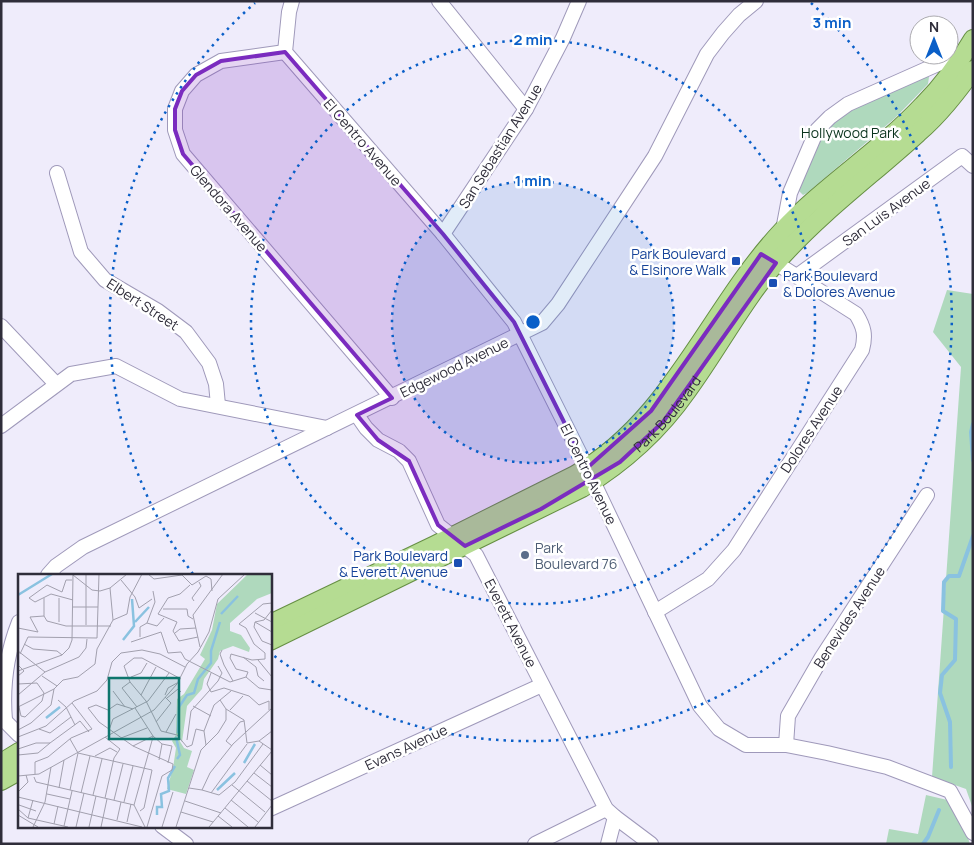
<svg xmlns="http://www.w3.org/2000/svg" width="974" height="845" font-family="Manrope,sans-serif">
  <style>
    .green { fill: #afd9bd }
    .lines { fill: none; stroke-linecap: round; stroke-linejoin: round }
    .stream { stroke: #8ac2e0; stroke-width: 4 }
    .minor-casing { stroke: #9f99ba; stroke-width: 16 }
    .major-casing { stroke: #668f44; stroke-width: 20 }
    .minor { stroke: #fff; stroke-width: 14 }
    .major { stroke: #b5dc92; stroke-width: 18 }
    .marked { fill: #7b2cbf; fill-opacity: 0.2; stroke: #7b2cbf; stroke-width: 4; stroke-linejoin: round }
    .ring { fill: none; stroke: #0a5fc8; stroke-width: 2.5; stroke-dasharray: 2.5 5 }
    .transit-dot { fill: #1a4fb4; stroke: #fff; stroke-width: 2 }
    .service-dot { fill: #5c6f8a; stroke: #fff; stroke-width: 2 }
    .labels { text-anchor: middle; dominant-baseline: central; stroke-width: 5; stroke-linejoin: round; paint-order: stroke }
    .park-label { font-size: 14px; fill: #0a331d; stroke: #fff }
    .street-label { font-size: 14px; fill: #2f2d3a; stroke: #fff }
    .transit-label { font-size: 14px; fill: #164399; stroke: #fff; text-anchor: end }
    .service-label { font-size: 14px; fill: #4e5e75; stroke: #fff; text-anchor: start }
    .inset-river { fill: none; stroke: #8ac2e0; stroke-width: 2.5 }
    .inset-road { fill: none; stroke: #a2a0ae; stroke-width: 1 }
    .view { fill: #0f766e; fill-opacity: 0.15; stroke: #0f766e; stroke-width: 2.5 }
    .inset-edge { fill: none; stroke: #2f2d3a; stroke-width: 2.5 }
    .centre { fill: #0a5fc8; stroke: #fff; stroke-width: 2.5 }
    .ring-label { font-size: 15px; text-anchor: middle; font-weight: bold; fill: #0a5fc8; stroke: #fff; stroke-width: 5; stroke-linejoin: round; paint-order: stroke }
  </style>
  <rect width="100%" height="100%" fill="#efecfb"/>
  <g class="green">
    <path d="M926,75L929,77L928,84L895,118L807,193L803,195L799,191L798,188C807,169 817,138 831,123C848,105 901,86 926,75Z"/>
    <path d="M947,290L973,294V809L966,789L932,777L961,367L933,332Z"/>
    <path d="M926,795L956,802L970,844H886L889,829L918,834Z"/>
  </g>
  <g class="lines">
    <g class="stream">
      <path d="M973,424L971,432L973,460"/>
      <path d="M951,767L950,722L940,693L942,675L955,660L956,619L943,611L944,582L949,576H959L973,536"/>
      <path d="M923,844L928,837L939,810"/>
    </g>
    <defs>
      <g id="minor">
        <path d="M292,1L289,12L285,52L443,234L514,322L580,454L700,706L719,729L746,745H786L827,753L887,767L950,791L973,833"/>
        <path d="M439,1L526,109"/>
        <path d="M285,52L221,61L196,75L182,91L175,109V130L183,154L392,398"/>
        <path d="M57,173L81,252L105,280L158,311L186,332L209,363L216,384L218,405"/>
        <path d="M783,230L790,193L817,130L830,117L848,104L947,60L961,59"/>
        <path d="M443,234L526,109L563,38L579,1"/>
        <path d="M797,276L962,156L973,166"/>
        <path d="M1,326L56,384"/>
        <path d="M357,415L366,428L378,440L399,451L409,461L438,525L476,555L606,809L615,817L651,844"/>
        <path d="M1,426L71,374L116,366L180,399L327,428"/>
        <path d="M48,575L56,566L83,547L542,323L558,304L655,156L707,54L723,33L739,15L756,1"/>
        <path d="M655,612L708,579L734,550L862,350C866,335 864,327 856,314L768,258"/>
        <path d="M1,717L19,735"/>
        <path d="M5,720C2,685 6,655 19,622"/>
        <path d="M786,745L788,716L822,657L927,495"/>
        <path d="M270,809L542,685"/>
        <path d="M162,826L186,844"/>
        <path d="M535,844L606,809"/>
        <path d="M608,844L615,817"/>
      </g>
      <g id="major">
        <path d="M270,624L435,545L575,475C672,420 709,309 782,231C825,185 880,151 923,105C943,85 959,63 973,39"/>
        <path id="s1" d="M270,641L582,488C623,463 659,431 687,391C720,346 745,296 783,255C824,210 873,174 918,133C939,115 956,93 973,70"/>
        <path d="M1,763L19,752"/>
        <path d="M1,781L19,771"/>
      </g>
    </defs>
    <use href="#minor" class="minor-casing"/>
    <use href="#major" class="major-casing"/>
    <use href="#minor" class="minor"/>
    <use href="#major" class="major"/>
  </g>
  <path class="marked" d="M285,52L443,234L514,322L587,468L651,411L761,254L776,263L663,422L620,462L541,509L465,546L438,525L409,461L378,440L357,415L392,398L183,154L175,130V109L182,91L196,75L221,61Z"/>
  <circle cx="533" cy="322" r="141" fill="#0a5fc8" fill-opacity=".12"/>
  <g class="ring">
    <circle cx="533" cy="322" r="141"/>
    <circle cx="533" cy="322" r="282"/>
    <path d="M193 574A423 423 0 0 1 255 3M811 3A423 423 0 0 1 273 655"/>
  </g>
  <g class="transit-dot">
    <rect x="731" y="256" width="10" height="10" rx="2.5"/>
    <rect x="768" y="278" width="10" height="10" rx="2.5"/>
    <rect x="453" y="558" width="10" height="10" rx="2.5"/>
  </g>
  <circle class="service-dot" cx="525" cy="555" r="5"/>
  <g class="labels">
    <g class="park-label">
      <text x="850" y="132">Hollywood Park</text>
    </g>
    <g class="street-label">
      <text transform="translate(363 142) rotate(49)">El Centro Avenue</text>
      <text transform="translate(500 146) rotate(-58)">San Sebastian Avenue</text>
      <text transform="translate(229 208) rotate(49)">Glendora Avenue</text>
      <text transform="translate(886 212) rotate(-36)">San Luis Avenue</text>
      <text transform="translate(143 304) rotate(33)">Elbert Street</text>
      <text transform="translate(454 367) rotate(-26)">Edgewood Avenue</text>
      <text stroke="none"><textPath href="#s1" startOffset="461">Park Boulevard</textPath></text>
      <text transform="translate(811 429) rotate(-57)">Dolores Avenue</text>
      <text transform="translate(589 474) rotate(64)">El Centro Avenue</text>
      <text transform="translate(849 617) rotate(-57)">Benevides Avenue</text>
      <text transform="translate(511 623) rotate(63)">Everett Avenue</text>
      <text transform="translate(406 747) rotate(-25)">Evans Avenue</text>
    </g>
    <g class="transit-label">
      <text x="726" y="253">Park Boulevard<tspan x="726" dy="16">&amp; Elsinore Walk</tspan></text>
      <text x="783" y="275" text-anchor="start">Park Boulevard<tspan x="783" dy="16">&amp; Dolores Avenue</tspan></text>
      <text x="448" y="555">Park Boulevard<tspan x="448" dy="16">&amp; Everett Avenue</tspan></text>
    </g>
    <g class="service-label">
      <text x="535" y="547">Park<tspan x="535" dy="16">Boulevard 76</tspan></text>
    </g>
  </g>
  <g transform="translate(18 574)">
    <rect width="254" height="254" fill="#efecfb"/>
    <path d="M230,0H254V19L239,25L212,49V57L223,61L232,74L231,78L215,72L202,77L200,85L186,105L184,115L169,132L164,168L158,160L159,125L166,120L187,85L182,81L194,56L199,30ZM158,161L166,174L174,177L169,193L176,196L168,220L149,215L155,194L158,174L154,167Z" fill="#afd9bd"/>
    <path class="inset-river" d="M0,21L34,0M203,40L220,22M117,48L131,33M105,66L116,52L114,25M28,144L42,133M160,159L161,133L169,121L176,119L180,105L193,89V77L202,48M158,163L162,181L159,185M226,189L237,170M199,216L217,199M139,241V233H144L143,220L151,217L150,204L157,192"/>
    <path class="inset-road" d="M130,0L136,5L164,1L174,11L188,2L193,5L194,17M55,1L74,16L82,17L92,14L109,0M54,6H48L44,18L29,11L11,24L17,28L33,20L55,26M103,6L117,23L121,34L134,25M172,11L162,20L150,24L140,40L159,48L155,57L161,67L180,63M26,24V42L29,47L48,52H93M176,27L174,24L183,12L181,8M54,33H80M145,35H169L170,42L175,45M237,39L254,48M95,46L109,40L112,23L124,0M41,48V24M237,48L236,53L244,67L254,71M237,48L246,46L254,36M237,48L254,58M129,49L139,52L146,44M68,51V0M0,54L20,58L12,43L26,42M157,59L162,55L178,54M122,63V53L129,49L137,28L135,17M113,68L143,58L150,79L163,78L167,85L212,108L228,103L230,98L218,95L212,84L213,80L234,86L247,85V79L236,70L228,54L221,50L245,30L254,29M6,70L15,75L39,77L44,81M182,73L175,41L205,0M204,76L202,80L206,91L215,107M0,77L27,98L61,83L68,74L69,65M2,80L10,63L79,64L81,0M225,83L238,93L240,102L246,107M240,86L254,103M0,91L6,97L0,102M0,97L44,81L51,74L54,66L55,0M193,99L189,110L193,118L206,114L231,122L241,131L251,127V136M24,102L39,112M113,103L123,99L129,89M228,103L241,114L254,116M163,105L124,84H116L106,92L112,108L128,127L143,157L159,161L169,173L174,171L178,155L186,157M112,108L104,114L119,133M0,110L19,109L26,119L24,127L7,143L3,142L1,133M95,117L107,133M0,121L27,98M123,121L138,93M147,121L150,114L159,109M149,124L160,115L163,118M40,126L48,133L57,151M202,126L208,135L226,146L229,169L241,167L254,176M175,132L193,142M0,133L36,115L45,106L60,103L77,90L79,75L95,46L92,14M117,134L135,162L144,170M115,135L99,130L90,136L78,131L70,134L81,148L115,172L155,190L154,196L144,202L129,253M212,136L225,122M138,148L153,129L147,123M21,155L32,159L53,143M0,156L13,149L33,131L36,115M91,156L95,145L130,127L151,99M148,158L158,140M0,163L28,152L56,127L79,117L89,106L94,88L103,79L124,76L142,80L167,93M103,164L129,154M52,165L60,179L134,196L126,234L122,237M169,166L173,137L200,107L204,99L200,92M241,167L254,157M144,170L154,172L150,189M188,171L186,157L196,131L213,117M115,172L135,162M214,172L208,167L222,148L226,147M0,175L18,169H32L62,147L71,158M0,181L20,179L32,169M77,182L92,174L99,178M141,186L144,170M242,191L254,201M236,199L254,213M17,200V188L30,183L53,164L74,155L54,129M0,202L21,200L136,136L159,110L169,90L180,78L191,58L200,25L227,0M16,203L18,208L116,231L127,253M229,207L254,227M214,211L247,238M41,214L46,186M171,214L184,216L192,199L215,170L254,134M52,216L60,179M184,216L201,221L217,208L245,170M0,218L10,208L8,201M63,219L72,182M193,219L229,170M29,220L52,225M75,221L84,185M0,223L124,253M87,224L96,184L102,175L87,163M96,226L105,190M213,226L240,248M167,227L203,239M106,228L115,192M1,231L18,237M116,231L135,163M207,234L230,253M0,235L10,244L50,253M163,238L195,248M0,241L20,253M200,242L214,253M10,244L15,226M99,246L103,228M109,248L113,230M36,250L40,232M46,252L54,217M15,253L27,228L33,193M58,253L66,219M71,253L78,222M83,253L89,225M144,253L155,218M158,253L183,176L200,159L208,146V135M191,253L254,177M237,253L254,231"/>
    <path class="view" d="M91,104H161V165H91Z"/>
    <rect width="254" height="254" class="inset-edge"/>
  </g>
  <circle cx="533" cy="322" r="8" class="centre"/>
  <g class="ring-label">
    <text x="832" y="28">3 min</text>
    <text x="533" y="45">2 min</text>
    <text x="533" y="186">1 min</text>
  </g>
  <rect width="974" height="845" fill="none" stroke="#2f2d3a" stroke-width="5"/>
  <g transform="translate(934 40)"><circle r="24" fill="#ffffff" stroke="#acabb0"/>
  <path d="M0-4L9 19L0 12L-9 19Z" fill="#0a5fc8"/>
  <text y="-8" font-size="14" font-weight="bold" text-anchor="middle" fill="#2f2d3a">N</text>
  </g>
</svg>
